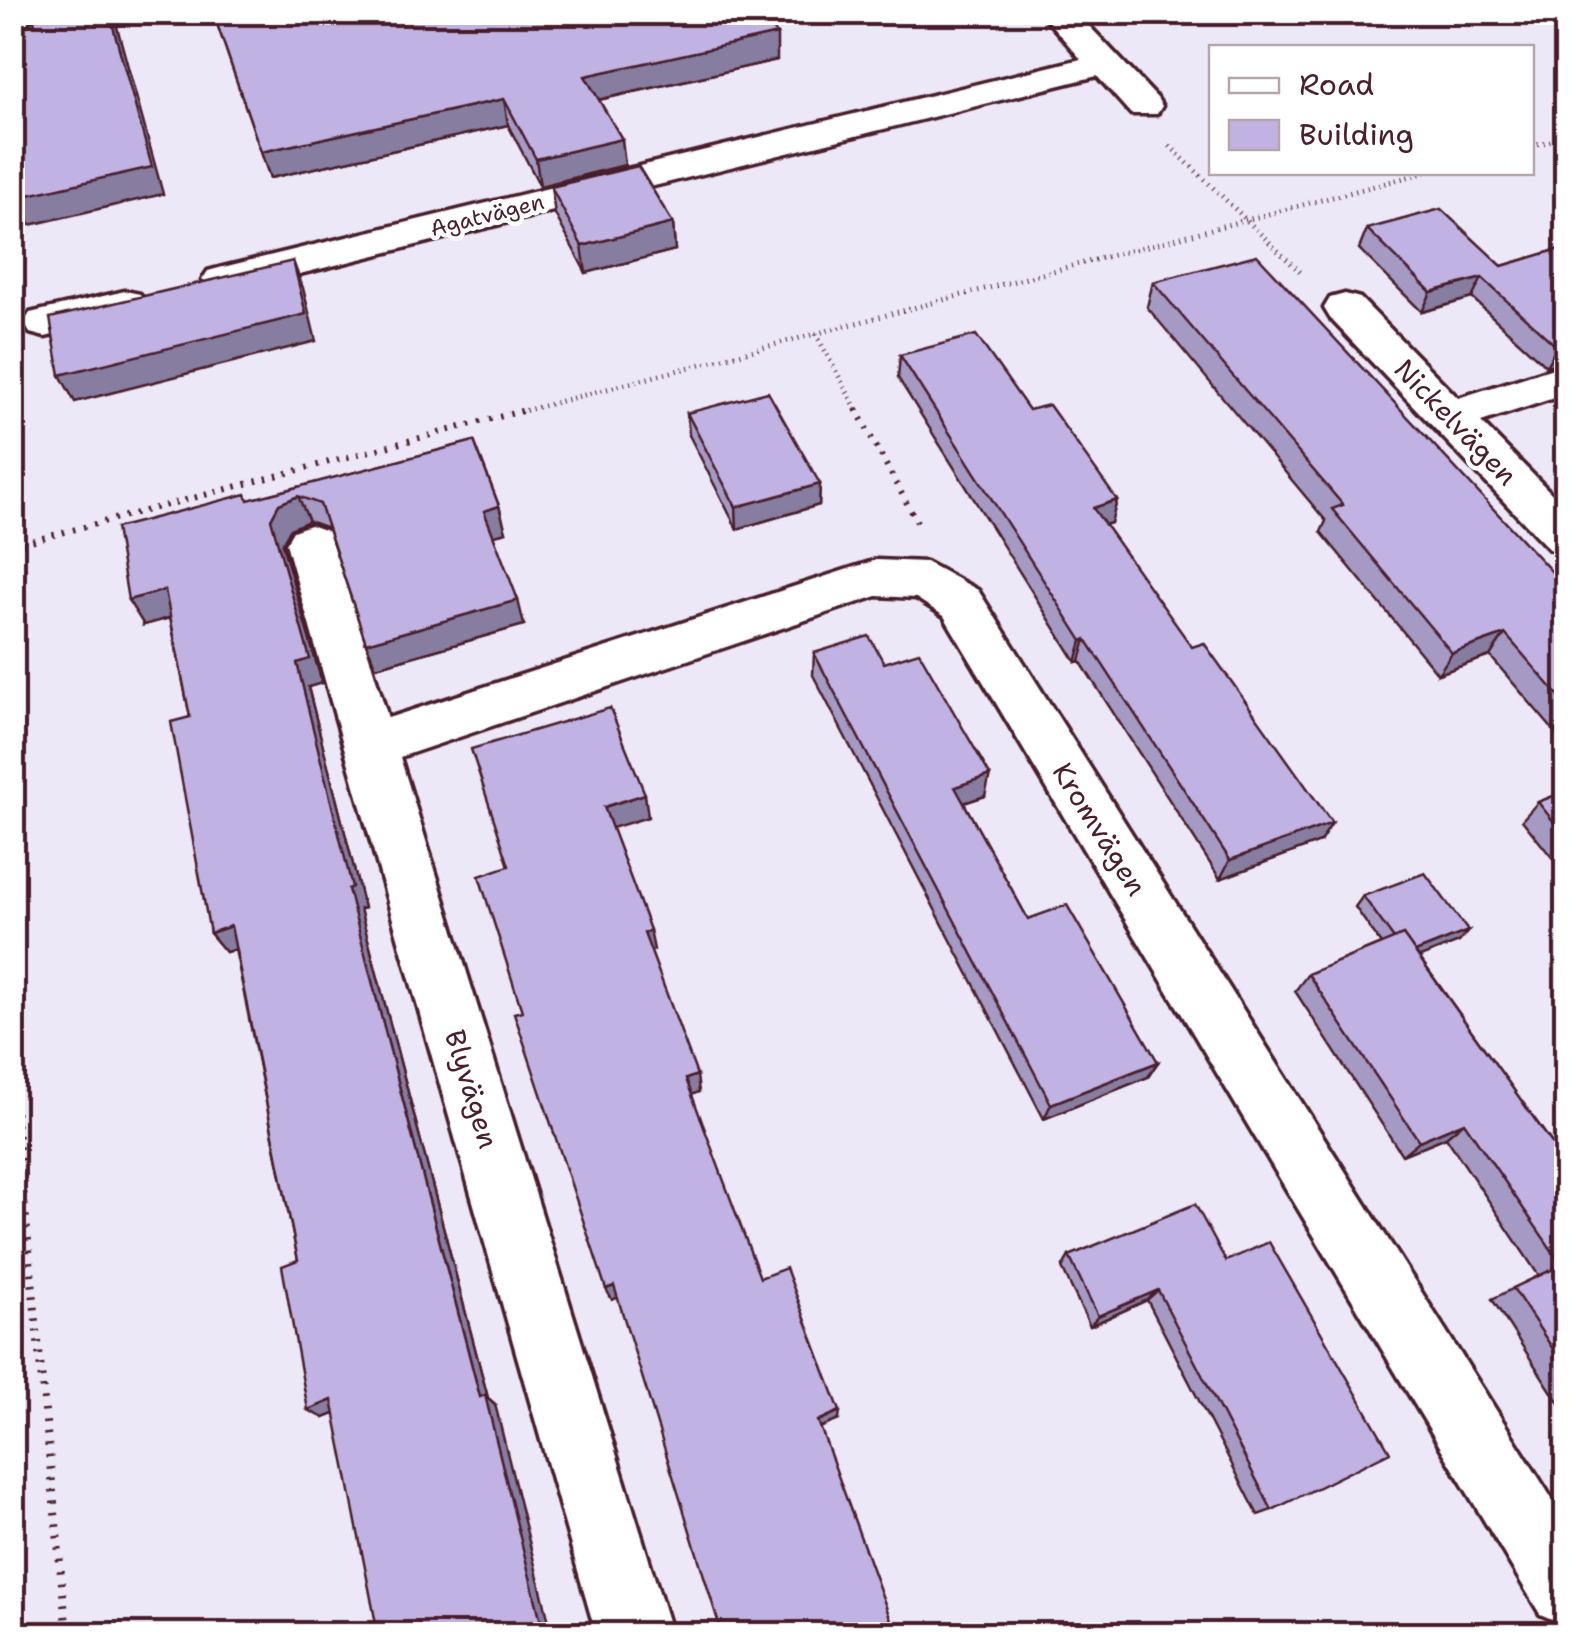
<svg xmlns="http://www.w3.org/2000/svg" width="1579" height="1647" font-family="'Shantell Sans',sans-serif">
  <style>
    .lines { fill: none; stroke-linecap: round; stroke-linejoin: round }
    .minor-casing { stroke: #4a1f2b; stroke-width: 7 }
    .path-far2 { stroke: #4a1f2b; stroke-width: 5; stroke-dasharray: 1 5; stroke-linecap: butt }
    .path-far1 { stroke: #4a1f2b; stroke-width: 6; stroke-dasharray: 2.5 8; stroke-linecap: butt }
    .path { stroke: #4a1f2b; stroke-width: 8; stroke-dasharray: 2.5 9; stroke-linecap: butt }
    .minor { fill: #fff; fill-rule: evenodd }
    .wall { fill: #a59ac4; stroke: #4a1f2b; stroke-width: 2.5 }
    .shaded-wall { fill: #867da0; stroke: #4a1f2b; stroke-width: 2.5 }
    .building { fill: #c0b3e4; stroke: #4a1f2b; stroke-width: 2.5 }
    .labels { text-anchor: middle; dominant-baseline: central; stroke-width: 9; stroke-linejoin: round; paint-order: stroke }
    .far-street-label { font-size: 22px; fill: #4a1f2b; stroke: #fff }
    .street-label { font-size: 28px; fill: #4a1f2b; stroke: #fff }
  </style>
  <rect width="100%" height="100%" fill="#ece8f7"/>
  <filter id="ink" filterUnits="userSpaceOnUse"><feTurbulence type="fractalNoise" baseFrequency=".01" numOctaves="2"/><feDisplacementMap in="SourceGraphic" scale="20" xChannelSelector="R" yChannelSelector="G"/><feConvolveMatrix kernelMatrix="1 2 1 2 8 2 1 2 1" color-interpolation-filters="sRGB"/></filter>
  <g filter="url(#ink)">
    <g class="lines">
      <defs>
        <g id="minor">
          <path d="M73,12H141L136,19L44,39L32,36L27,29L32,22Z"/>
          <path d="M1040,12H1076L1157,98L1162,106L1157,114H1131L1097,76L223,293L208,289L202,280L208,271L223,267L1081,59Z"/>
          <path d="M125,291L140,294L146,304L140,314L45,337L30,333L24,323L30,313Z"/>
          <path d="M1345,294L1360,298L1458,398L1566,364V394L1481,422L1566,508V554L1549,549L1330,318L1324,308L1330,298Z"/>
          <path d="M310,525L327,531L334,543L388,718L876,560L926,562L978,590L1566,1521V1625L1540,1614L944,616L916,598L877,596L400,757L672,1634H596L286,543L293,531Z"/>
        </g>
      </defs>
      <use href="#minor" class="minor-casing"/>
      <g class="path-far2">
        <path d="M1170,146L1301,273"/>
        <path d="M1532,146L1566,137"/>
        <path d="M816,334L858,412"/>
        <path d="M520,412L1427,172"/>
      </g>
      <g class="path-far1">
        <path d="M856,409L917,522"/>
        <path d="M12,546L529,409"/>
      </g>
      <path class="path" d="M12,1078L67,1634"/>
      <use href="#minor" class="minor"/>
    </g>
    <g class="wall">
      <path d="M213,12L777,60L599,100L625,165L540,186L508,125L270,178Z"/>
      <path d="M551,187L673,223L675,250L586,273L555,214Z"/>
      <path d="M1367,229L1502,266L1566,247V361L1546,366L1472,298L1422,312L1359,249Z"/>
      <path d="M1153,282L1566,587V745L1490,656L1438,674L1321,532L1326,521L1147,307Z"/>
      <path d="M900,355L1029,410L1117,500L1111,523L1105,525L1320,842L1220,879L1080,661L1076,662L898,378Z"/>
      <path d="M687,413L820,484L819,505L737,529L689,435Z"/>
      <path d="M474,441L499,506L506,532L493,535L524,625L376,667L366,643L328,528L309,521L290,529L282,544L322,683L308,687L364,908L360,909L488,1398L495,1404L334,1414L324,1418L298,1260L235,949L226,952L210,933L190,717L170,618L144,625L249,500Z"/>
      <path d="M814,653L884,663L985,796L964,803L1028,919L1158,1062L1148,1077L1044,1119L813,675Z"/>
      <path d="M1566,791V875L1522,820L1538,802Z"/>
      <path d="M1363,896L1468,931L1459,942L1419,957L1566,1163V1414L1492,1299L1539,1276L1446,1137L1402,1155L1295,991L1308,974L1381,944L1355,907Z"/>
      <path d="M1069,1256L1226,1261L1272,1510L1258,1515L1147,1300L1090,1326L1062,1268Z"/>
    </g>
    <g class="shaded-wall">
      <path d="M109,12H111L117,27L163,194L30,225L15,198Z"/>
      <path d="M777,34V60L588,102L585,76Z"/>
      <path d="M504,99L508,125L270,178L261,152Z"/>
      <path d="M622,139L625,165L540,186L536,159Z"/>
      <path d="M673,223L675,250L586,273L582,246Z"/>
      <path d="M293,261L303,288L316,341L75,402L60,375Z"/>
      <path d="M1482,278L1472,298L1422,312L1431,292Z"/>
      <path d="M1566,345V361L1546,366L1557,347Z"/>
      <path d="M820,484L819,505L737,529L736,507Z"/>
      <path d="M298,496L309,521L290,529L282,544L322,683L308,687L364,908L360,909L488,1398L495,1404L552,1634H544L480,1397L348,889L297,663L271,519L279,504Z"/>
      <path d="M1117,500L1111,523L1087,530L1093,508Z"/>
      <path d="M499,506L506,532L491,536L484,511Z"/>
      <path d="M165,590L179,615L144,625L128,600Z"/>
      <path d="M518,600L524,625L376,667L366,643Z"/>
      <path d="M1505,634L1490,656L1438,674L1452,653Z"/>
      <path d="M1086,639L1080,661L1076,662L1082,641Z"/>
      <path d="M990,775L985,796L951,807L955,787Z"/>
      <path d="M645,794L648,817L609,829L604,807Z"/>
      <path d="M1332,823L1320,842L1220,879L1230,860Z"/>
      <path d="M231,926L246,946L226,952L210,933Z"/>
      <path d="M650,930L654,950L648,952L644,933Z"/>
      <path d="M1468,931L1459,942L1397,966L1405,956Z"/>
      <path d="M1158,1062L1148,1077L1044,1119L1051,1104Z"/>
      <path d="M697,1075L699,1092L689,1096L686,1079Z"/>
      <path d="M1464,1122L1446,1137L1402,1155L1419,1141Z"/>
      <path d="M614,1286L619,1297L612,1300L606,1289Z"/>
      <path d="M1158,1290L1147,1300L1090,1326L1098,1316Z"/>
      <path d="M332,1400L347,1409L324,1418L308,1410Z"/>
      <path d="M840,1411L839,1420L817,1429L818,1421Z"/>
    </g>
    <g class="building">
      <path d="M48,12H109L152,167L15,198L12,181V28L35,24L33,16Z"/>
      <path d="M213,12H760L777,34L585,76L622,139L536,159L504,99L261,152Z"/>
      <path d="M638,166L673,223L582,246L551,187Z"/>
      <path d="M1441,209L1502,266L1566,247V345L1557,347L1482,278L1431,292L1367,229Z"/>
      <path d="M1257,255L1566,587V704L1505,634L1452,653L1332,509L1343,505L1153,282Z"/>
      <path d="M293,261L306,314L60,375L50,318Z"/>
      <path d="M976,335L1029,410L1049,405L1117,500L1093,508L1192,647L1204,643L1332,823L1230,860L1086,639L1082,641L900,355Z"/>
      <path d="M768,392L820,484L736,507L687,413Z"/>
      <path d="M474,441L499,506L484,511L518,600L366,643L320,504L298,496L279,504L271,519L310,659L297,663L352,887L348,889L480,1397L485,1395L544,1634H378L332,1400L308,1410L282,1266L298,1260L231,926L210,933L171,722L190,717L165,590L128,600L116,528L246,494L248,500Z"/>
      <path d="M869,636L884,663L919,652L990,775L955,787L1028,919L1067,905L1158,1062L1051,1104L814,653Z"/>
      <path d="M610,708L645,794L604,807L650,930L644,933L697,1075L686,1079L760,1278L786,1268L840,1411L818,1421L896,1634H722L614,1286L606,1289L514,1013L522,1011L479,876L509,866L471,749Z"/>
      <path d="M1566,791V837L1538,802Z"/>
      <path d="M1425,873L1468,931L1415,952L1403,935L1394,939L1363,896Z"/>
      <path d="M1403,935L1566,1163V1369L1513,1288L1562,1265L1464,1122L1419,1141L1308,974Z"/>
      <path d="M1195,1204L1226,1261L1269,1242L1390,1452L1272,1510L1158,1290L1098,1316L1069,1256Z"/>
    </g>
  </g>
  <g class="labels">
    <g class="far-street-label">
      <text transform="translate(487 215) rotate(-14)">Agatvägen</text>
    </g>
    <g class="street-label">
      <text transform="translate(1456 422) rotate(46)">Nickelvägen</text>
      <text transform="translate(1100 829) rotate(58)">Kromvägen</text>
      <text transform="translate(472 1089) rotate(73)">Blyvägen</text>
    </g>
  </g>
  <rect width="1579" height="1647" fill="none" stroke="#fff" stroke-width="50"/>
  <rect x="25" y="25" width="1529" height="1597" fill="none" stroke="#4a1f2b" stroke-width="4" filter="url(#ink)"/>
  <rect x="1209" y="45" width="325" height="130" fill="#ffffff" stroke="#b7a5aa" stroke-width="2.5"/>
  <rect x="1229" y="78" width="50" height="15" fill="#ffffff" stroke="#b7a5aa" stroke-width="2.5"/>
  <text x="1299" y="95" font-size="30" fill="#4a1f2b">Road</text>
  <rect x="1229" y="120" width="50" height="30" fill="#c0b3e4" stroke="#b7a5aa" stroke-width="2.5"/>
  <text x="1299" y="145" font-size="30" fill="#4a1f2b">Building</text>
</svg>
